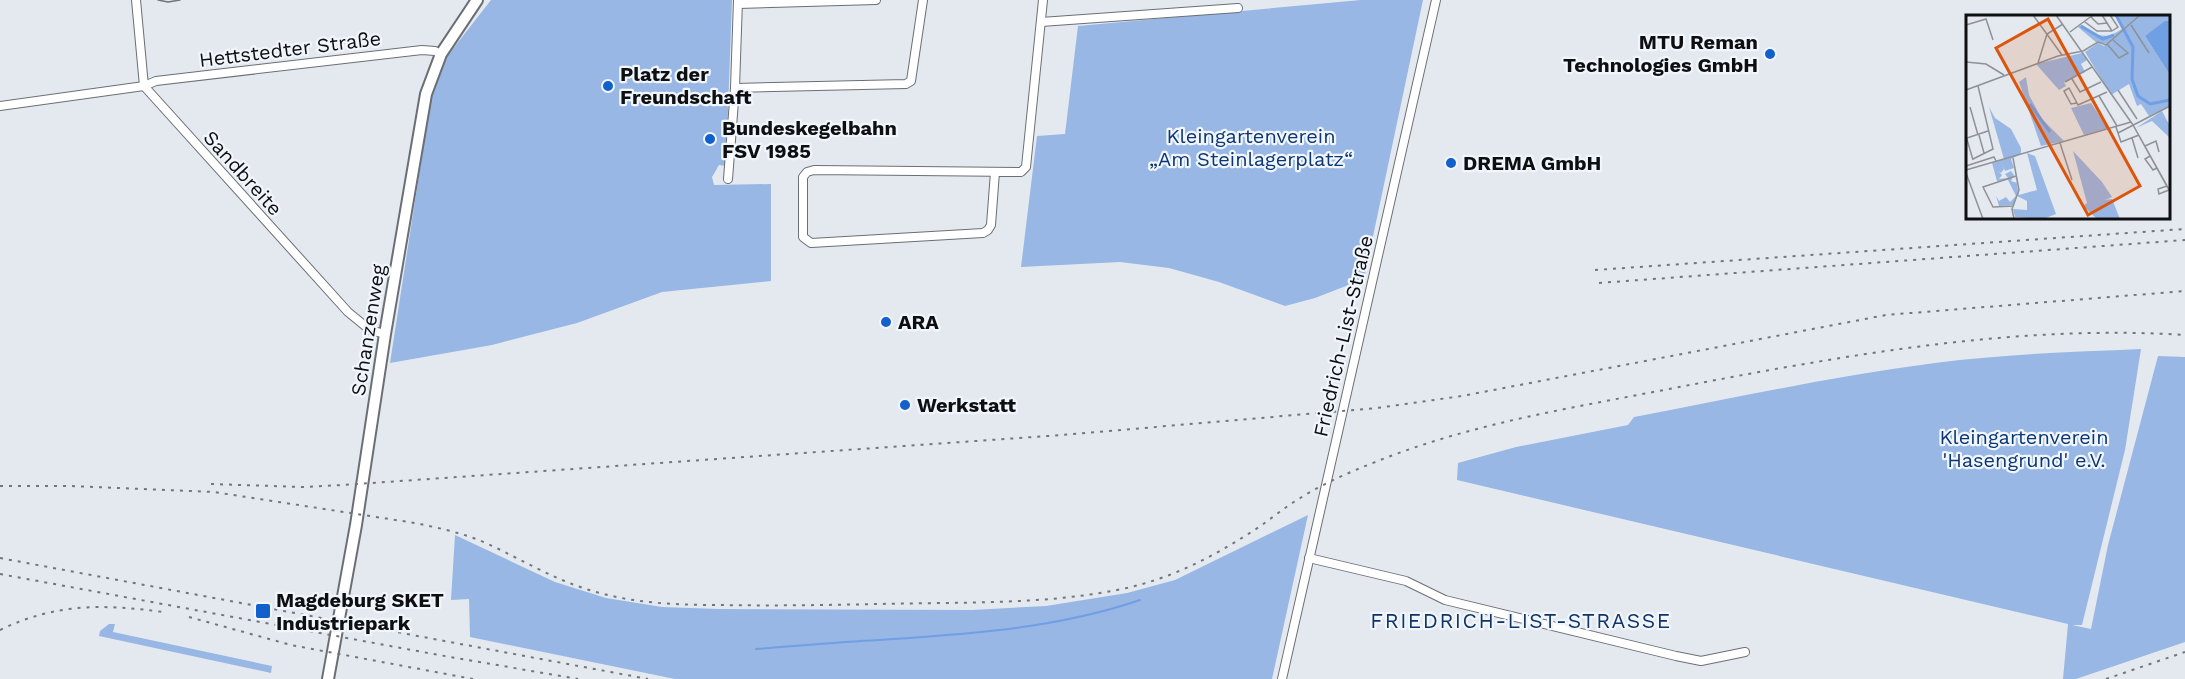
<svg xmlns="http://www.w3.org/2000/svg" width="2185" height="679" font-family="'Work Sans',sans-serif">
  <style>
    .green { fill: #98b7e5 }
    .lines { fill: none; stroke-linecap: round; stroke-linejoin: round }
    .stream { stroke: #719fe4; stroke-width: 2 }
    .minor-casing { stroke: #6b6f75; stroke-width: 10 }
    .major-casing { stroke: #6b6f75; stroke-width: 14 }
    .minor { stroke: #fff; stroke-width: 8 }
    .major { stroke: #fff; stroke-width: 10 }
    .tram { stroke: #727579; stroke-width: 1.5 }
    .rail { stroke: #727579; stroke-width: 2; stroke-dasharray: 3 6; stroke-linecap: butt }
    .poi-dot { fill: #1260cb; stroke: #f1f6fd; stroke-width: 2 }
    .labels { text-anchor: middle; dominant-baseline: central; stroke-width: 4.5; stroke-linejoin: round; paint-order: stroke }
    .poi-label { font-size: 20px; font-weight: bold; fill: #0e0f11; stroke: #f1f6fd; text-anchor: start }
    .street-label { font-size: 20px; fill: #0e0f11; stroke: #f1f6fd }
    .park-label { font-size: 20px; fill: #0b3673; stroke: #f1f6fd }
    .neighbourhood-label { font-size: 21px; letter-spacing: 1.5px; fill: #103468; stroke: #f1f6fd }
    .inset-river { fill: none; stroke: #719fe4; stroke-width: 3 }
    .inset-road { fill: none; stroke: #8e9296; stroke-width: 1.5 }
    .view { fill: #dd550c; fill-opacity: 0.15; stroke: #dd550c; stroke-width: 3 }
    .inset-edge { fill: none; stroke: #0e0f11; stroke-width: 3 }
  </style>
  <rect width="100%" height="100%" fill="#e4e9ef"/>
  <g class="green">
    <path d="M491,0H732L726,166L719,165L712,177L714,185L771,184V281L662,292L577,323L492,345L390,363L432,91L442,64L448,55Z"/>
    <path d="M1361,0H1423L1364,279L1315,298L1285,306L1219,282L1169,268L1120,262L1021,267L1037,136L1065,134L1078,26Z"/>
    <path d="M2141,349L2125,450L2082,625H2072L2091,629L2108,545L2158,356L2185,357V642L2076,679H2063L2068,624L1457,480L1458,463L1516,447L1628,425L1634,417C1734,398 1834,376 1935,363C2003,354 2072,352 2141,349Z"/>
    <path d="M1308,515L1272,679H675L470,637L469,599L451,600L455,535L555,582L606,598L662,607L718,609L972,610L1046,606L1127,593L1175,580Z"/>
    <path d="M109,624H115L113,632L272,666L271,673L99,636L100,631Z"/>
  </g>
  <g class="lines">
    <path class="stream" d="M756,649C797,646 838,642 879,640C967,634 1055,629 1140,600"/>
    <defs>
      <g id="minor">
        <path d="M136,0L144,86L348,312L370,330L385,334"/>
        <path d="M738,4L876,0"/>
        <path d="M1041,22L1238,8"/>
        <path d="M735,88L906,84L911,81L923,0"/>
        <path d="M0,106L144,86L156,81L422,50L435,51L441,54"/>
        <path d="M995,172L991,225L988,230L983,233L811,243L803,237V177L807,172L814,170L1021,172L1026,167L1043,0"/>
        <path d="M728,179L735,88L738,0"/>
        <path d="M1309,558L1406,581L1445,600L1676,656L1701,661L1745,652"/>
        <path d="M1282,679L1436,0"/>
      </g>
      <path id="major" d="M328,679L356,525L385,334L426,94L441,54L477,0"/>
    </defs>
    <use href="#minor" class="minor-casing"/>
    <use href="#major" class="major-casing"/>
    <use href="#minor" class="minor"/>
    <use href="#major" class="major"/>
    <path class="tram" d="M158,0L168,2L180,0"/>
    <g class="rail">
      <path d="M1595,270L2185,229"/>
      <path d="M1599,283L2185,240"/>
      <path d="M211,484L303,487L343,485L1062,435L1377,408L1462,396L1886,315L2185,291"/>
      <path d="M0,486H72L214,492L415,523C439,528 463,533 486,543C525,561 561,584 604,594C642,604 683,605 722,605C774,606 827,605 879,604C958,602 1040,605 1117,590C1170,580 1215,556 1259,527C1272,518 1284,508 1297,500C1325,482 1357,469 1388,457C1480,422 1577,407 1674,388C1841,356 2014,324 2185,335"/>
      <path d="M0,558L648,679"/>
      <path d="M0,574L439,655L578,679"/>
      <path d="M189,617L291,645L473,679"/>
      <path d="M0,630C56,603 103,604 163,612"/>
      <path d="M2106,679L2185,652"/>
    </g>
  </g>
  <g class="poi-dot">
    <circle cx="1770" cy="54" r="6"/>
    <circle cx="608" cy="86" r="6"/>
    <circle cx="710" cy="139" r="6"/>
    <circle cx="1451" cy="163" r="6"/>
    <circle cx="886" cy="322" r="6"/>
    <circle cx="905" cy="405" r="6"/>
    <rect x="255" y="603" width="16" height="16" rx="3"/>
  </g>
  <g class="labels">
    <g class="poi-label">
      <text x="1758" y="42" text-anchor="end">MTU Reman<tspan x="1758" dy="23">Technologies GmbH</tspan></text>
      <text x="620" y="74">Platz der<tspan x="620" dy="23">Freundschaft</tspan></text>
      <text x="722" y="128">Bundeskegelbahn<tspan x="722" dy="23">FSV 1985</tspan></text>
      <text x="1463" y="163">DREMA GmbH</text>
      <text x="898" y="322">ARA</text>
      <text x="917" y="405">Werkstatt</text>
      <text x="276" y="600">Magdeburg SKET<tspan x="276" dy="23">Industriepark</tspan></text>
    </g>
    <g class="street-label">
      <text transform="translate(290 49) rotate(-7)">Hettstedter Straße</text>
      <text transform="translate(243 173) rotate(48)">Sandbreite</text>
      <text transform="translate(368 330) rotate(-81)">Schanzenweg</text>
      <text transform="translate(1343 336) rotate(-77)">Friedrich-List-Straße</text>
    </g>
    <g class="park-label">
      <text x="1251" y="136">Kleingartenverein<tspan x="1251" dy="23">„Am Steinlagerplatz“</tspan></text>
      <text x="2024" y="437">Kleingartenverein<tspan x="2024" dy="23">'Hasengrund' e.V.</tspan></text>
    </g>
    <g class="neighbourhood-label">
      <text x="1521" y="620">FRIEDRICH-LIST-STRASSE</text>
    </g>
  </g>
  <g transform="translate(1966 15)">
    <rect width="204" height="204" fill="#e4e9ef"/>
    <path d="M149,0H204V6L179,21L204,60V91L183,101L175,89L171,91L163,69L145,80L119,37L132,28L138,31L141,29L131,28L112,12L115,10L131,20L144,21L156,14ZM116,38L121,45L115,49L119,57L98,67L100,71L93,75L70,49ZM60,62L63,80L76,104L98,126L75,131L53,67ZM125,88L142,113L118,120L105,93ZM23,92L29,103L45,114L55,133V139L45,144L48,153L39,156L36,148L38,154L35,158L32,156L36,160L33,164L42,163L39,159L45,156L48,160L45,166L51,168L48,154L53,180L71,175L61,138L69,141L90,199L77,204L49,202L47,194L61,195V186L51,181L47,190L33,191L30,181L33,186L40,182L44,187L50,181L42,165L31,166L26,148L38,144ZM196,96L204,111V123L186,106L170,113ZM107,136L136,167L146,182L139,185L146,184L154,204H131L117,191L121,188Z" fill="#98b7e5"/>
    <path d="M199,6H204V60L179,21Z" fill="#719fe4"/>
    <path class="inset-river" d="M150,0L167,32L166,64L172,81L184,89L204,85M115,11L137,24L148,20M64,89L84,117"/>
    <path class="inset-road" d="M67,0L96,40M90,0L167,110L204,176M90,0L167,110L204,177M136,0L146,16M144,0L152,12L146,16M125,2L132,9L141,8M119,7L131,16H146M0,10L20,4L27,25M165,10L183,38M104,17L127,0M141,29L153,43L162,38L147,25M117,36L132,27L140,30L174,0M0,47L20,49L38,60M72,48L81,19L97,9M106,64L114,77L135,67M99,67L126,52M0,75L92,41L117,36M152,75L171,104M133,81L151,111M111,88L105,89L98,76L103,73L112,90L141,77M4,92L12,120M150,112L155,127L173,120M152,118L204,91M13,120L18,138M0,121L7,145M1,123L22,116M166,123L172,143M94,128L106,165M179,131L190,126L193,137M184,141L179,144L187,155L191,153M47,143L53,175L46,194L48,204M7,144L27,134L12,71M0,151L28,142L30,146M0,155L165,107M0,158L17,204M201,171L192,174L193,179L203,175M48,191L27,192L17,172L50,161"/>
    <path class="view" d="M82,4L174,171L122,200L30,33Z"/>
    <rect width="204" height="204" class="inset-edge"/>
  </g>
</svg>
